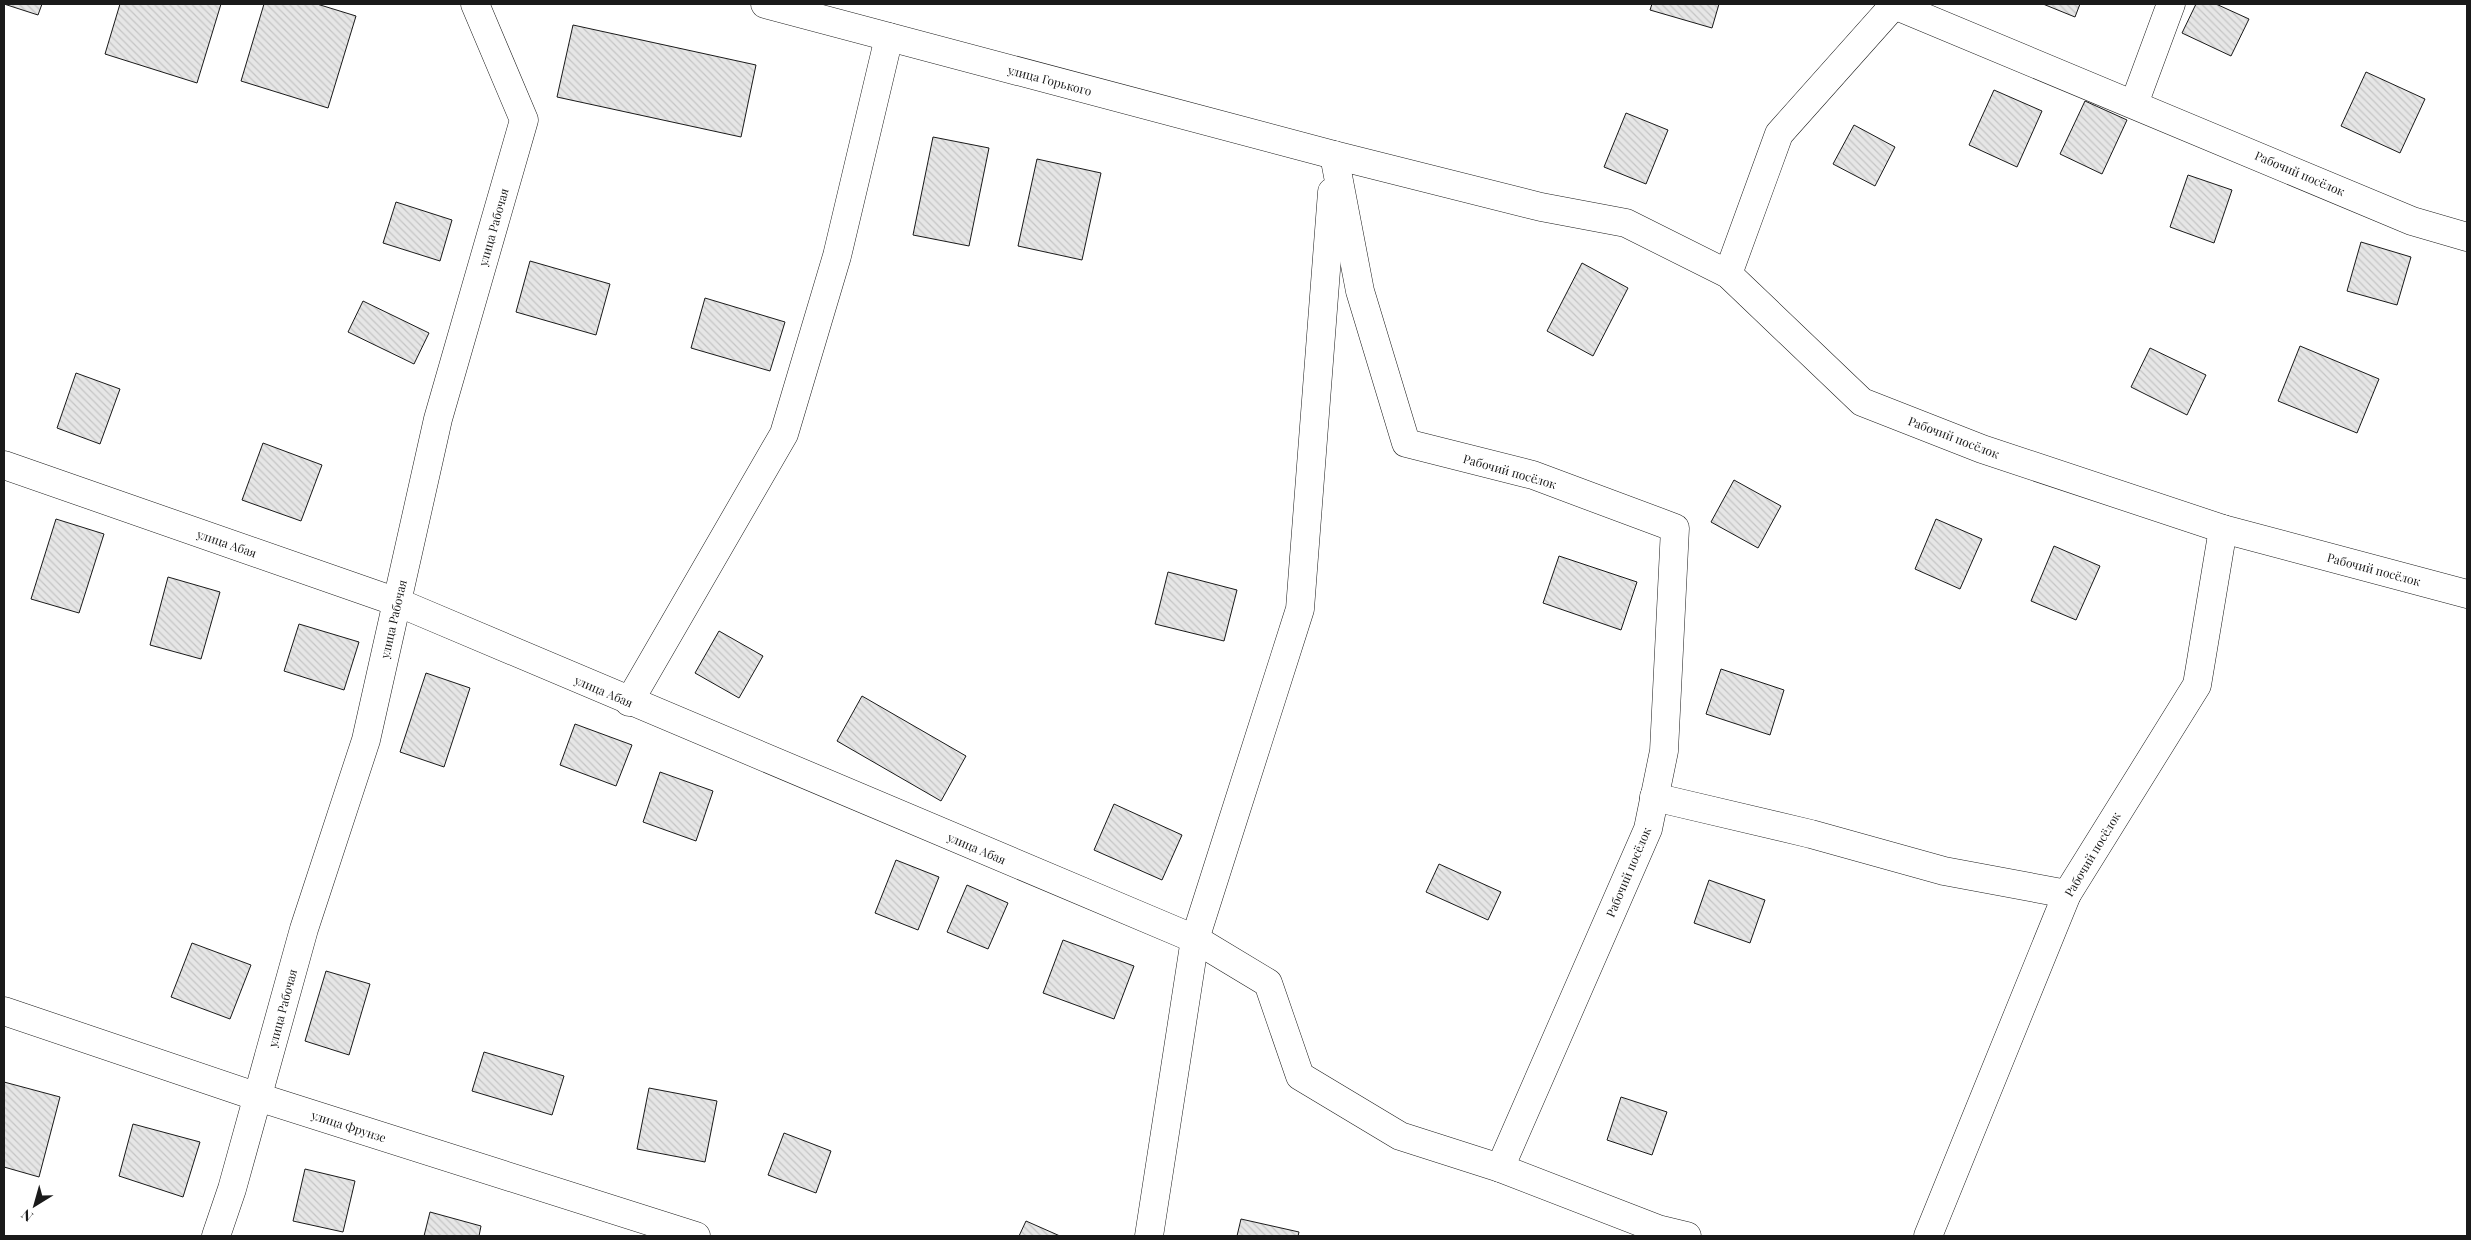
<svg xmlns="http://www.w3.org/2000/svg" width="2471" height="1240" font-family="'Playfair Display',serif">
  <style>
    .building { fill: url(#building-back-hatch); stroke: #1a1a1a }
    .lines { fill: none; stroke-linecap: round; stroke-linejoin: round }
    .street-casing { stroke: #1a1a1a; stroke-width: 29 }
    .street { stroke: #fff; stroke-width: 28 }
    .labels { text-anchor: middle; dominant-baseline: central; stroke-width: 4; stroke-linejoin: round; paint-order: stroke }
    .street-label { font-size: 12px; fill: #1a1a1a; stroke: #fff }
  </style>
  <defs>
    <pattern id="building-back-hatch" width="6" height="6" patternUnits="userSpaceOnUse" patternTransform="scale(1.25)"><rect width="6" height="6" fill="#e6e6e6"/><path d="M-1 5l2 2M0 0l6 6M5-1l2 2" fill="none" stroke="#c5c5c5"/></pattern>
  </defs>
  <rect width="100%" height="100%" fill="#fff"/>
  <g class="building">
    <path d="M4,4H42L38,15Z"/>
    <path d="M120,4H221L197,83L105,54Z"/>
    <path d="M264,4H317L356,16L328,108L241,81Z"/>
    <path d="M1652,4H1719L1712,28L1650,10Z"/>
    <path d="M2043,4H2080L2075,17Z"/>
    <path d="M2196,4H2216L2249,19L2231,56L2182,33Z"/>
    <path d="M573,25L756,65L741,137L557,97Z"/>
    <path d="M2366,72L2425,99L2400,153L2341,126Z"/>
    <path d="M1994,90L2042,111L2017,167L1969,145Z"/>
    <path d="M2085,101L2127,120L2102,174L2060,154Z"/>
    <path d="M1626,113L1668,130L1646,184L1604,167Z"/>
    <path d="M1854,125L1895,147L1875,186L1833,164Z"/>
    <path d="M933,137L989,148L969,246L913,235Z"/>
    <path d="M1037,159L1101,173L1082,260L1018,246Z"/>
    <path d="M2188,175L2232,190L2214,243L2170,227Z"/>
    <path d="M396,202L452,220L440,261L383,243Z"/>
    <path d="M2361,242L2411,257L2397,305L2347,291Z"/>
    <path d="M530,261L610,284L596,335L516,312Z"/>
    <path d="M1582,263L1628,288L1593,356L1547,331Z"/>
    <path d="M705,298L785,322L770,371L691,348Z"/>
    <path d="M363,301L429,333L414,364L348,332Z"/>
    <path d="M2300,346L2379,379L2357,433L2278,401Z"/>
    <path d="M2150,348L2206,375L2187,415L2131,387Z"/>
    <path d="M76,373L120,389L100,444L57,428Z"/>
    <path d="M263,443L322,465L301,521L242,500Z"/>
    <path d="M1734,480L1781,506L1758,548L1711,522Z"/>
    <path d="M56,519L104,534L79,613L31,599Z"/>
    <path d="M1936,519L1982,539L1960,589L1915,569Z"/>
    <path d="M2054,546L2100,566L2076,620L2031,601Z"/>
    <path d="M1559,556L1637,582L1621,630L1543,603Z"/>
    <path d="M1168,572L1237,590L1224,641L1155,624Z"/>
    <path d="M168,577L220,592L201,659L150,645Z"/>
    <path d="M299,624L359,642L344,690L284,671Z"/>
    <path d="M719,631L763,656L739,698L695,673Z"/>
    <path d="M1721,669L1784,690L1770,735L1706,714Z"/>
    <path d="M426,673L470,688L444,767L400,752Z"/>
    <path d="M862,696L966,756L941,801L837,741Z"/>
    <path d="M575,724L632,745L616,786L560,765Z"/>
    <path d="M660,772L713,791L696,841L643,822Z"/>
    <path d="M1114,804L1182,835L1162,880L1094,850Z"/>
    <path d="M896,860L939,877L918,930L875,913Z"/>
    <path d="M1439,864L1501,892L1488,920L1426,892Z"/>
    <path d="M1709,880L1765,900L1750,943L1694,923Z"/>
    <path d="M967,885L1008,903L988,949L947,932Z"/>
    <path d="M1063,940L1134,966L1114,1019L1043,993Z"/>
    <path d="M192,943L251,965L230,1019L171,997Z"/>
    <path d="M326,971L370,984L349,1055L305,1041Z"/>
    <path d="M484,1052L564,1076L552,1115L472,1091Z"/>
    <path d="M4,1082L60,1097L39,1177L4,1167Z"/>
    <path d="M649,1088L717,1101L705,1162L637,1149Z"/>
    <path d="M1621,1097L1667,1112L1652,1155L1607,1140Z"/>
    <path d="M133,1124L200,1142L183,1197L119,1176Z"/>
    <path d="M784,1133L831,1151L816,1193L768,1175Z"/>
    <path d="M305,1169L355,1181L343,1232L293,1221Z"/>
    <path d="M430,1212L481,1226L479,1236H424Z"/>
    <path d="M1241,1219L1299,1232L1298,1236H1237Z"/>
    <path d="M1026,1221L1060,1236H1019Z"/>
  </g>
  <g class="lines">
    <defs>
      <g id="street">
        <path d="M765,4L1334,155L1541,207L1626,223L1728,274L1862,402L1982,449L2223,529L2467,594"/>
        <path d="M1892,4L2412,221L2467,237"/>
        <path d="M2134,104L2171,4"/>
        <path d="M1334,155L1360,291L1406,443L1533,475L1675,528L1664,751L1648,829L1500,1168L1658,1229L1687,1236"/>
        <path d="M1728,274L1779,134L1894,5"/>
        <path d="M4,465L397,602L1195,939L1268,983L1300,1076L1400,1136L1500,1168"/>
        <path d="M629,702L784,434L837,256L889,37"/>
        <path d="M1654,797L1811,834L1944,871L2067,894"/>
        <path d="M4,1011L258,1097L696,1236"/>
        <path d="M216,1236L232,1189L304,929L366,740L438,419L524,120L475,4"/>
        <path d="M1149,1236L1195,939L1300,609L1332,192"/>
        <path d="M1928,1236L2067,894L2197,685L2223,529"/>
      </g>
    </defs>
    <use href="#street" class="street-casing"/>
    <use href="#street" class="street"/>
  </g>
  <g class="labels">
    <g class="street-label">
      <text transform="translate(1050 80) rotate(15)">улица Горького</text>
      <text transform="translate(2300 173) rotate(23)">Рабочий посёлок</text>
      <text transform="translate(493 227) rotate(-74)">улица Рабочая</text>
      <text transform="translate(1954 437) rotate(21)">Рабочий посёлок</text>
      <text transform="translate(1510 471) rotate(16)">Рабочий посёлок</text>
      <text transform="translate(227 543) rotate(19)">улица Абая</text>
      <text transform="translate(2374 569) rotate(15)">Рабочий посёлок</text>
      <text transform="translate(393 619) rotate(-77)">улица Рабочая</text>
      <text transform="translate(604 691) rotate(23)">улица Абая</text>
      <text transform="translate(977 848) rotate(23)">улица Абая</text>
      <text transform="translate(2092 854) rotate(-59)">Рабочий посёлок</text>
      <text transform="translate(1628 872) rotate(-67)">Рабочий посёлок</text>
      <text transform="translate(282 1008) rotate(-75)">улица Рабочая</text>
      <text transform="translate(349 1126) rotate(18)">улица Фрунзе</text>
    </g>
  </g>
  <rect width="2471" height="1240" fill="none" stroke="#1a1a1a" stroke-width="10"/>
  <g transform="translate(35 1205) rotate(217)" stroke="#ffffff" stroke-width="4" paint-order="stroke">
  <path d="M0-4L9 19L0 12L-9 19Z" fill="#1a1a1a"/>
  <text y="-8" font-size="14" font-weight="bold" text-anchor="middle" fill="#1a1a1a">N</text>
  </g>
</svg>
